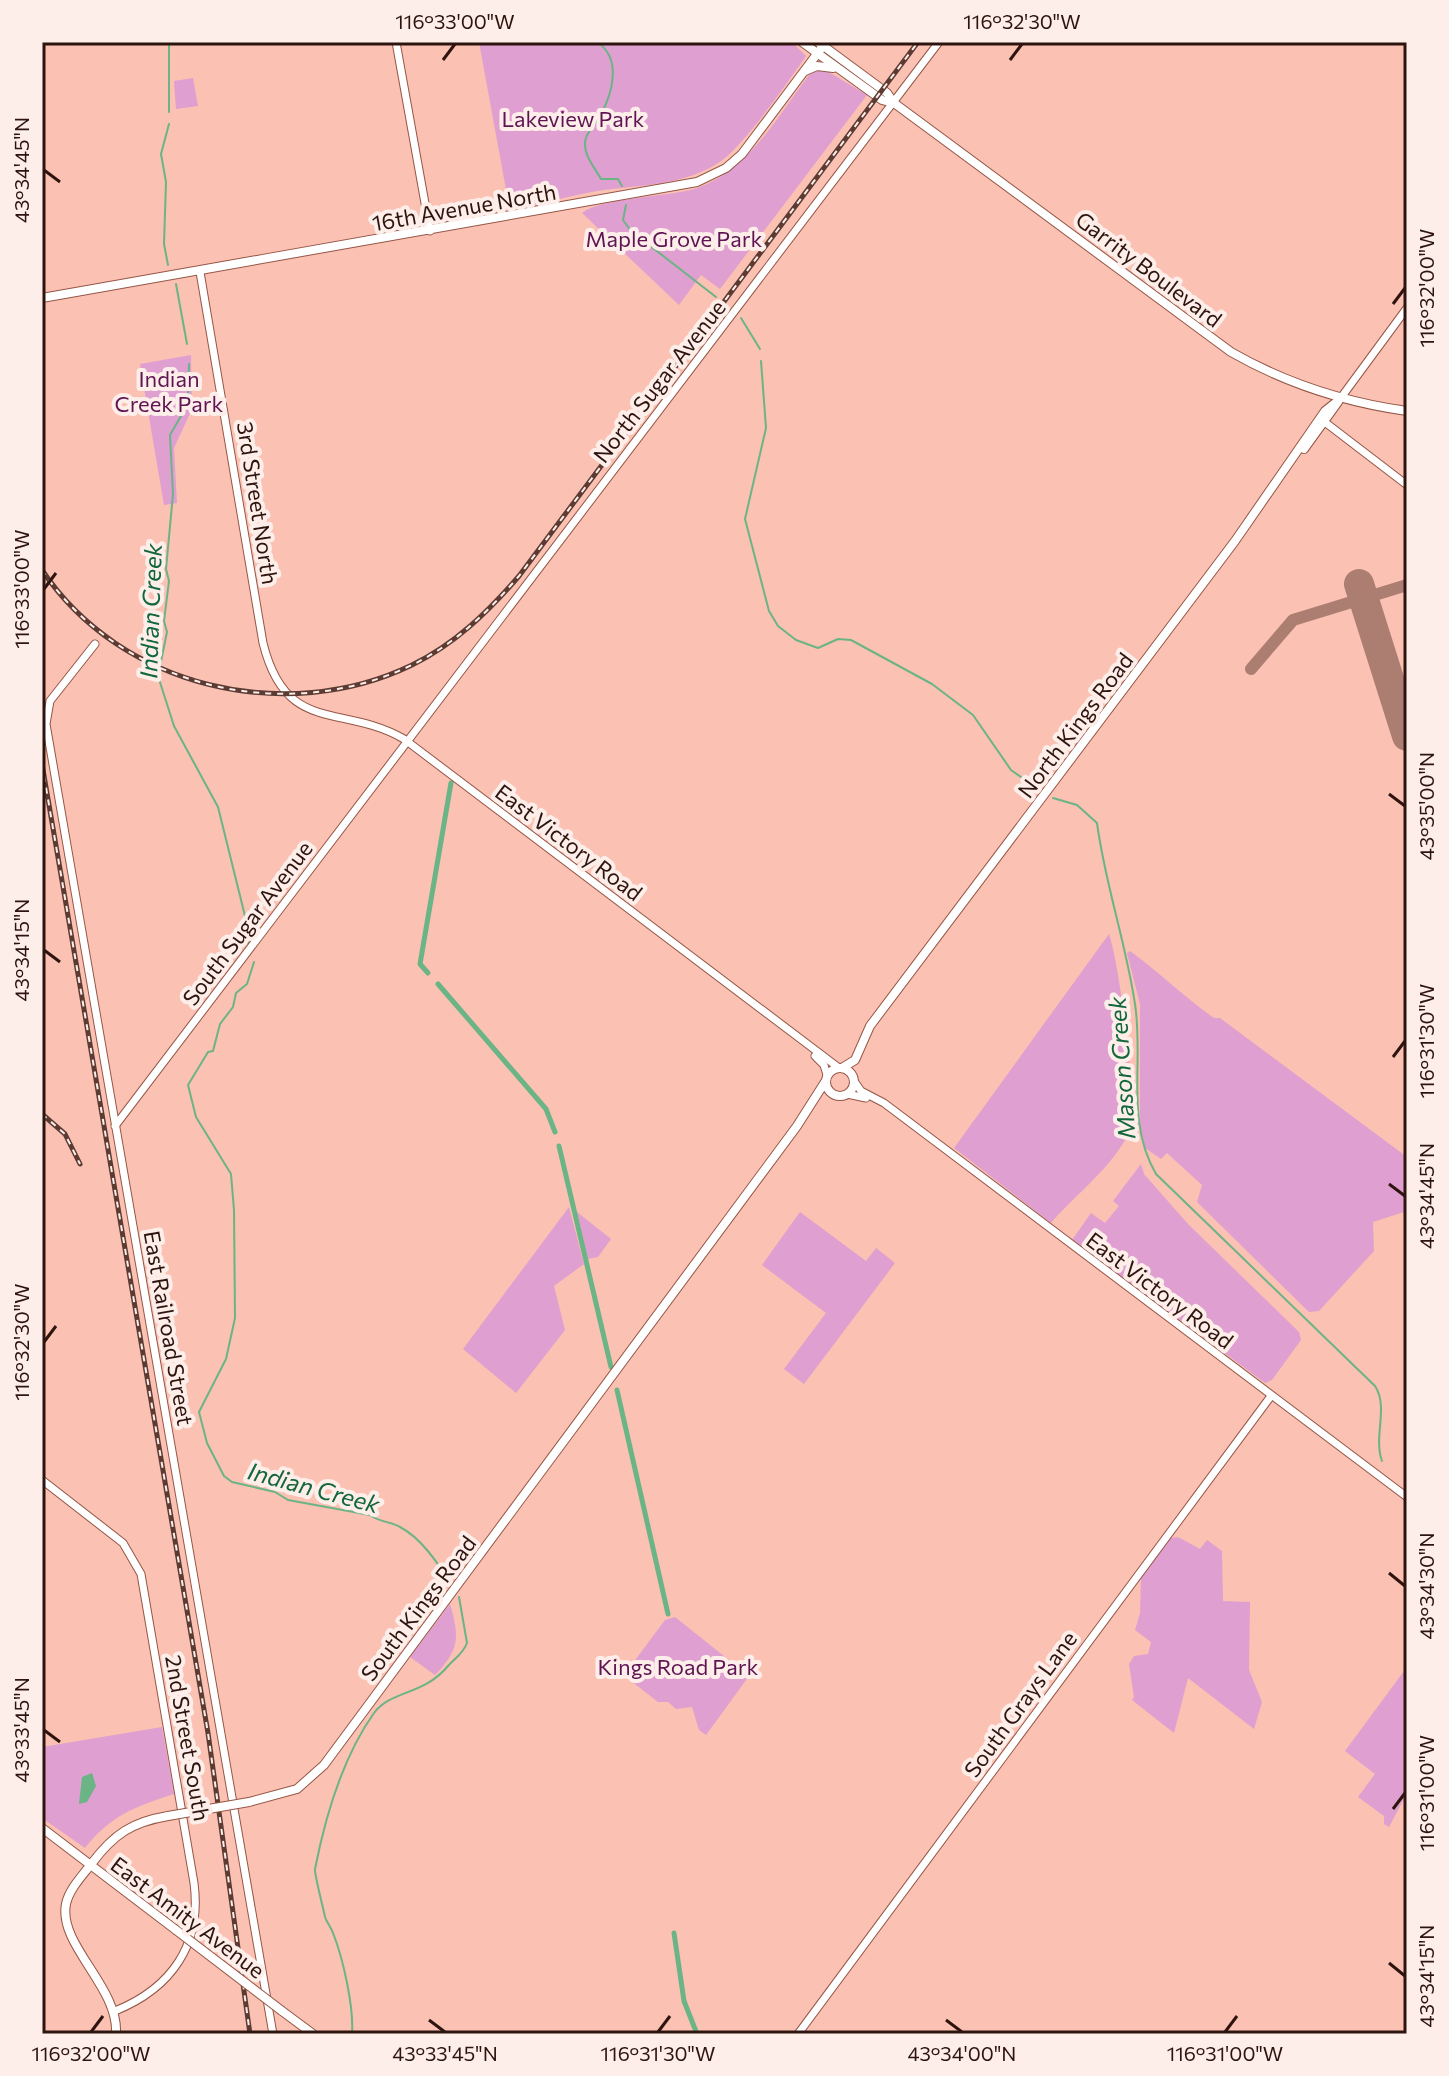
<svg xmlns="http://www.w3.org/2000/svg" width="1449" height="2076" font-family="Commissioner,sans-serif">
  <style>
    .green { fill: #df9fd0 }
    .water { fill: #6bb486 }
    .lines { fill: none; stroke-linecap: round; stroke-linejoin: round }
    .stream { stroke: #6bb486; stroke-width: 2 }
    .canal { stroke: #6bb486; stroke-width: 5 }
    .taxiway { stroke: #ac7e72; stroke-width: 12 }
    .runway { stroke: #ac7e72; stroke-width: 30 }
    .minor-casing { stroke: #955646; stroke-width: 9 }
    .major-casing { stroke: #955646; stroke-width: 10 }
    .minor { stroke: #fff; stroke-width: 7 }
    .major { stroke: #fff; stroke-width: 8 }
    .rail-casing { stroke: #5c3b33; stroke-width: 5 }
    .rail { stroke: #fdeeea; stroke-width: 2; stroke-dasharray: 6; stroke-linecap: butt }
    .major-bridge-casing { stroke: #955646; stroke-width: 10; stroke-linecap: butt }
    .major-bridge { stroke: #fff; stroke-width: 8 }
    .ticks { fill: none; stroke: #2e140e; stroke-width: 3 }
    .labels { text-anchor: middle; dominant-baseline: central; stroke-width: 8; stroke-linejoin: round; paint-order: stroke }
    .park-label { font-size: 22px; fill: #5f1453; stroke: #fdeeea }
    .street-label { font-size: 22px; fill: #2e140e; stroke: #fdeeea }
    .water-label { font-size: 24px; font-style: italic; fill: #11663b; stroke: #fdeeea }
    .neatline { fill: none; stroke: #2e140e; stroke-width: 3 }
    .ticks-label { font-size: 20px; text-anchor: middle; fill: #2e140e }
  </style>
  <rect width="100%" height="100%" fill="#fbc1b2"/>
  <g class="green">
    <path d="M479,42H792L806,56C788,82 745,144 721,161C685,186 637,185 597,191C569,196 542,204 513,209L509,206Z"/>
    <path d="M822,68L867,95L720,289L701,275L679,305L582,213C600,198 666,197 694,189C748,172 777,117 809,75Z"/>
    <path d="M193,78L198,106L176,109L174,81Z"/>
    <path d="M191,355L192,409L174,448L177,503L164,505L140,364Z"/>
    <path d="M1109,934C1119,962 1140,1113 1128,1135C1110,1169 1076,1194 1051,1223L954,1148Z"/>
    <path d="M1130,951C1160,973 1184,997 1214,1018H1220L1407,1157V1211L1373,1222L1374,1251L1319,1311L1309,1312L1197,1202L1202,1185L1167,1153L1161,1159L1145,1148L1140,1126V1004L1127,953Z"/>
    <path d="M1141,1164L1144,1174L1188,1224L1299,1332L1301,1340L1272,1380L1265,1383L1072,1240L1091,1213L1105,1223L1119,1206L1113,1201Z"/>
    <path d="M569,1207L584,1264L554,1286L565,1330L516,1393L463,1349Z"/>
    <path d="M577,1212L611,1239L598,1257L588,1259Z"/>
    <path d="M800,1212L866,1261L876,1248L895,1263L804,1384L784,1369L826,1313L762,1265Z"/>
    <path d="M1178,1537L1200,1549L1207,1540L1222,1551L1223,1601L1250,1602L1249,1670L1262,1702L1254,1729L1188,1678L1174,1733L1132,1700L1134,1697L1129,1664L1134,1656L1148,1654L1151,1642L1135,1630L1140,1613L1141,1578L1171,1538Z"/>
    <path d="M450,1604C460,1638 459,1650 435,1675L410,1657Z"/>
    <path d="M675,1617L749,1676L706,1735L699,1730L692,1707L676,1709L668,1702H658L626,1677L627,1671L665,1620Z"/>
    <path d="M1407,1667V1793L1389,1827L1384,1824V1816L1358,1797L1375,1774L1345,1751Z"/>
    <path d="M162,1727L174,1794C136,1806 110,1816 85,1848L42,1818V1747Z"/>
  </g>
  <path class="water" d="M92,1773L96,1786L87,1802L79,1804L82,1777Z"/>
  <g class="lines">
    <g class="stream">
      <path d="M169,42V112"/>
      <path d="M597,42C622,58 613,93 600,116C596,123 588,131 586,138C581,152 595,168 601,179H618L622,186"/>
      <path d="M626,205L623,220L631,231L716,297"/>
      <path d="M168,265L164,244L166,182L161,154L169,124"/>
      <path d="M176,284L187,344"/>
      <path d="M741,318L760,349"/>
      <path d="M761,361L766,428L745,519L769,611L778,626L796,640L818,648L838,639L851,640L932,684L973,715L1011,770L1039,790"/>
      <path d="M189,364L188,404L170,435L173,494L166,569L169,581L164,621L167,632L158,676L174,726L218,807L245,916L248,943"/>
      <path d="M1053,798L1077,805L1097,823C1105,884 1126,943 1135,1004C1144,1062 1125,1121 1156,1174L1375,1386C1389,1407 1373,1437 1382,1461"/>
      <path d="M254,962L247,984L236,993L233,1007L220,1024L213,1051L208,1052L188,1085L196,1117L231,1174L234,1210L235,1318L226,1359L199,1412L207,1443L224,1476L232,1482L275,1492L288,1500L370,1515C381,1523 390,1521 400,1527C421,1538 437,1562 449,1581"/>
      <path d="M352,2034C354,2007 343,1958 333,1933C331,1927 327,1923 325,1917C324,1911 314,1873 315,1869C325,1818 342,1758 374,1713C391,1690 423,1696 448,1666C455,1658 463,1654 467,1643L459,1597"/>
    </g>
    <g class="canal">
      <path d="M428,973L420,964L451,783"/>
      <path d="M438,984L546,1109L555,1132"/>
      <path d="M559,1146L611,1367"/>
      <path d="M617,1390L668,1614"/>
      <path d="M674,1933L684,2001L697,2034"/>
    </g>
    <path class="taxiway" d="M1251,669L1293,620L1407,585"/>
    <path class="runway" d="M1359,584L1407,736"/>
    <defs>
      <g id="minor">
        <path d="M396,42L430,231"/>
        <path d="M200,272L263,643C286,736 342,703 404,739L839,1068"/>
        <path d="M1340,399L1407,308"/>
        <path d="M1326,423L1407,485"/>
        <path d="M95,644L50,701L46,724L273,2034"/>
        <path d="M815,1056L824,1065L827,1075"/>
        <path d="M854,1081L861,1091L884,1103L1407,1497"/>
        <path d="M847,1094L866,1098"/>
        <path d="M115,1126L939,42"/>
        <path d="M42,1480L123,1543L141,1574L194,1883C202,1944 172,1988 115,2011"/>
        <path d="M798,2034L1271,1396"/>
      </g>
      <g id="major">
        <path d="M802,42L882,100L893,103"/>
        <path d="M818,42L887,93L894,103L1231,352C1287,384 1343,402 1407,411"/>
        <path d="M805,71L817,66L833,68"/>
        <path d="M42,298L697,182L726,168L742,154L823,46"/>
        <path d="M1304,449L1338,402"/>
        <circle cx="840" cy="1082" r="14"/>
        <path d="M842,1068L855,1060L870,1026L1235,541L1325,411L1340,399"/>
        <path d="M249,1802L297,1789L324,1765L797,1126L825,1082"/>
        <path d="M42,1828L176,1930"/>
        <path d="M282,2011L313,2034"/>
        <path d="M116,2034C119,1987 58,1945 66,1904C69,1889 83,1875 92,1863C114,1834 132,1822 168,1816"/>
      </g>
    </defs>
    <use href="#minor" class="minor-casing"/>
    <use href="#major" class="major-casing"/>
    <use href="#minor" class="minor"/>
    <use href="#major" class="major"/>
    <defs>
      <g id="rail">
        <path d="M42,570C121,688 286,726 412,665C455,644 488,612 519,576L918,42"/>
        <path d="M42,764L208,1733L250,2034"/>
        <path d="M42,1114L65,1134L80,1164"/>
      </g>
    </defs>
    <use href="#rail" class="rail-casing"/>
    <use href="#rail" class="rail"/>
    <defs>
      <g id="major-bridge">
        <path d="M168,1816L249,1802"/>
        <path d="M176,1930L282,2011"/>
      </g>
    </defs>
    <use href="#major-bridge" class="major-bridge-casing"/>
    <use href="#major-bridge" class="major-bridge"/>
  </g>
  <path class="ticks" d="M443,60L455,44M1010,60L1022,44M44,170L60,182M1393,304L1405,288M44,589L56,573M1389,794L1405,806M44,950L60,962M1393,1057L1405,1041M1389,1184L1405,1196M44,1342L56,1326M1389,1573L1405,1586M44,1730L60,1742M1393,1809L1405,1793M1389,1963L1405,1976M429,2020L445,2032M946,2020L962,2032M91,2032L103,2016M658,2032L670,2016M1225,2032L1237,2016"/>
  <g class="labels">
    <g class="park-label">
      <text x="573" y="118">Lakeview Park</text>
      <text x="674" y="238">Maple Grove Park</text>
      <text x="169" y="378">Indian<tspan x="169" dy="25">Creek Park</tspan></text>
      <text x="678" y="1666">Kings Road Park</text>
    </g>
    <g class="street-label">
      <text transform="translate(464 207) rotate(-10)">16th Avenue North</text>
      <text transform="translate(1149 269) rotate(37)">Garrity Boulevard</text>
      <text transform="translate(659 381) rotate(-52)">North Sugar Avenue</text>
      <text transform="translate(258 503) rotate(81)">3rd Street North</text>
      <text transform="translate(1075 725) rotate(-53)">North Kings Road</text>
      <text transform="translate(569 842) rotate(37)">East Victory Road</text>
      <text transform="translate(247 923) rotate(-53)">South Sugar Avenue</text>
      <text transform="translate(1160 1290) rotate(37)">East Victory Road</text>
      <text transform="translate(169 1328) rotate(80)">East Railroad Street</text>
      <text transform="translate(418 1608) rotate(-53)">South Kings Road</text>
      <text transform="translate(1020 1704) rotate(-54)">South Grays Lane</text>
      <text transform="translate(188 1738) rotate(80)">2nd Street South</text>
      <text transform="translate(188 1917) rotate(37)">East Amity Avenue</text>
    </g>
    <g class="water-label">
      <text transform="translate(150 611) rotate(-88)">Indian Creek</text>
      <text transform="translate(1121 1068) rotate(-94)">Mason Creek</text>
      <text transform="translate(314 1487) rotate(15)">Indian Creek</text>
    </g>
  </g>
  <rect width="1449" height="2076" fill="none" stroke="#fdeeea" stroke-width="88"/>
  <rect x="44" y="44" width="1361" height="1988" class="neatline"/>
  <g class="ticks-label">
    <text x="455" y="29">116°33'00"W</text>
    <text x="1022" y="29">116°32'30"W</text>
    <text transform="translate(22 170) rotate(-90)" y="7">43°34'45"N</text>
    <text transform="translate(1427 288) rotate(-90)" y="7">116°32'00"W</text>
    <text transform="translate(22 589) rotate(-90)" y="7">116°33'00"W</text>
    <text transform="translate(1427 806) rotate(-90)" y="7">43°35'00"N</text>
    <text transform="translate(22 950) rotate(-90)" y="7">43°34'15"N</text>
    <text transform="translate(1427 1041) rotate(-90)" y="7">116°31'30"W</text>
    <text transform="translate(1427 1196) rotate(-90)" y="7">43°34'45"N</text>
    <text transform="translate(22 1342) rotate(-90)" y="7">116°32'30"W</text>
    <text transform="translate(1427 1586) rotate(-90)" y="7">43°34'30"N</text>
    <text transform="translate(22 1730) rotate(-90)" y="7">43°33'45"N</text>
    <text transform="translate(1427 1793) rotate(-90)" y="7">116°31'00"W</text>
    <text transform="translate(1427 1976) rotate(-90)" y="7">43°34'15"N</text>
    <text x="91" y="2061">116°32'00"W</text>
    <text x="445" y="2061">43°33'45"N</text>
    <text x="658" y="2061">116°31'30"W</text>
    <text x="962" y="2061">43°34'00"N</text>
    <text x="1225" y="2061">116°31'00"W</text>
  </g>
</svg>
